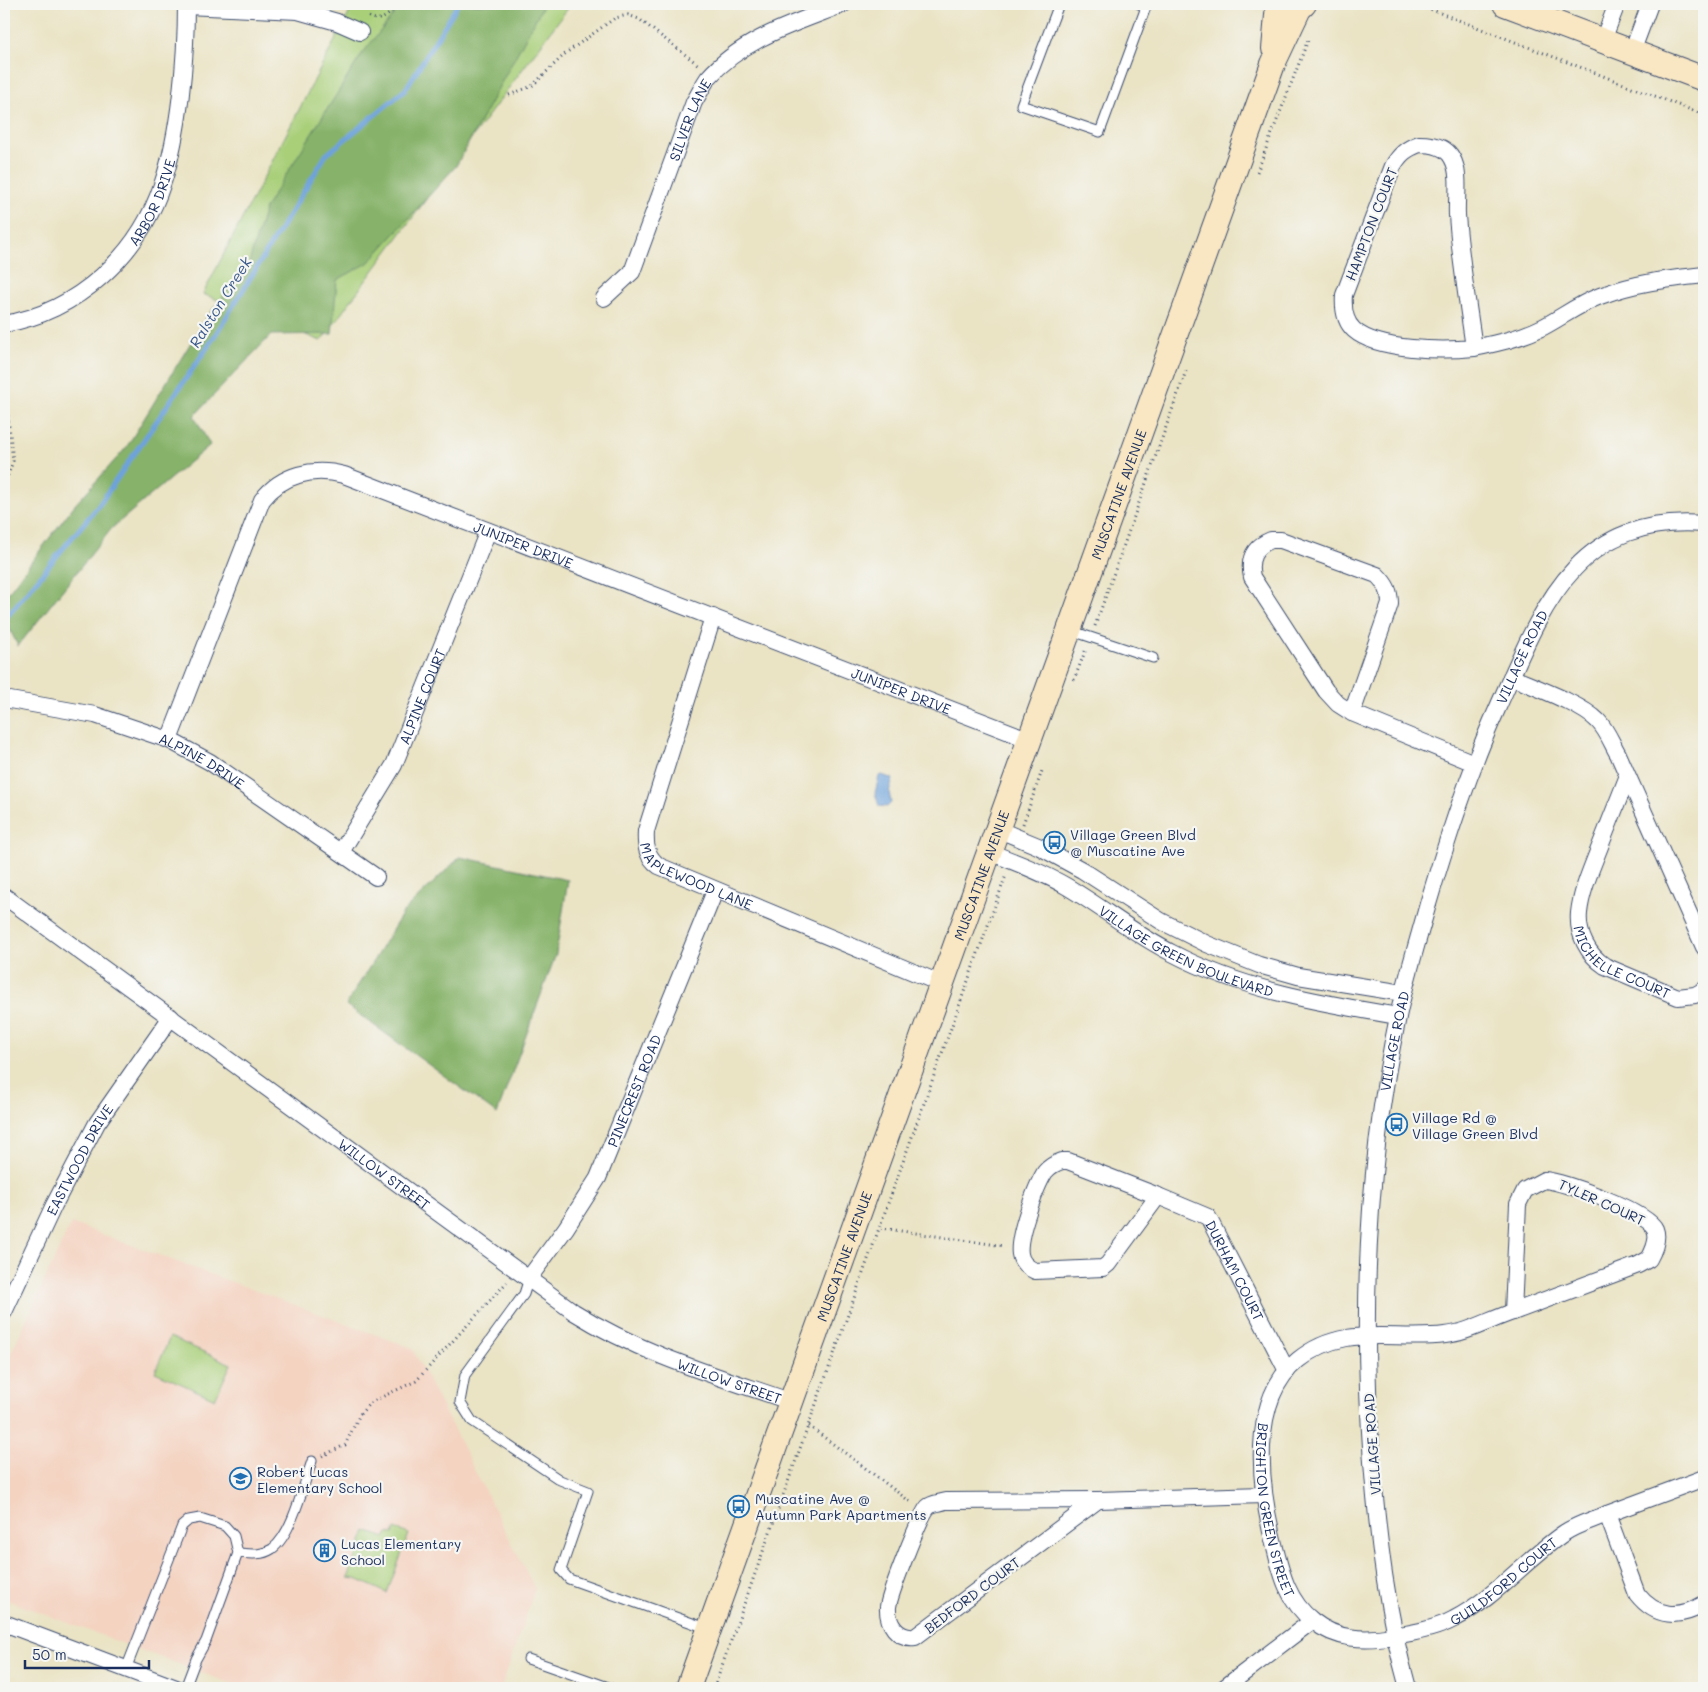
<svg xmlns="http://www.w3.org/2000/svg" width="1708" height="1692" font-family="Mali,sans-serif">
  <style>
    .built { fill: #f4d3c1 }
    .green { fill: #a9cf79; stroke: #627f6c }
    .forest { fill: #86b269; stroke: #507064 }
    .water { fill: #6ea3db; stroke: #44699c }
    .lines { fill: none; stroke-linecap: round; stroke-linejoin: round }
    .stream { stroke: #6ea3db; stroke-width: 5 }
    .lane-casing { stroke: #3a4a6d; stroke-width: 11 }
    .street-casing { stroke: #3a4a6d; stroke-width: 18 }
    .secondary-casing { stroke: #3a4a6d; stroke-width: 26 }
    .path { stroke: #3a4a6d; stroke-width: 3; stroke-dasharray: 1 4; stroke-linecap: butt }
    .lane { stroke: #fff; stroke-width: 9 }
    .street { stroke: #fff; stroke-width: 16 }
    .secondary { stroke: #f9e7c3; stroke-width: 24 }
    .labels { text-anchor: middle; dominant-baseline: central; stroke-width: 4.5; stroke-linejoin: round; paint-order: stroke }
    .street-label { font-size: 14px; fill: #1b2f5e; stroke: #f6f6f2 }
    .poi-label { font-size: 14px; fill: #1b2f5e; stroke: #f6f6f2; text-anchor: start }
    .water-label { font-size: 15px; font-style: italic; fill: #38588a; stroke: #f6f6f2 }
  </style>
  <rect width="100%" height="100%" fill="#f6f6f2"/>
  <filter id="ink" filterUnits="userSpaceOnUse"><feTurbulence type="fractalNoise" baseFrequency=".02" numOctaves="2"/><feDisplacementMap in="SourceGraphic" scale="10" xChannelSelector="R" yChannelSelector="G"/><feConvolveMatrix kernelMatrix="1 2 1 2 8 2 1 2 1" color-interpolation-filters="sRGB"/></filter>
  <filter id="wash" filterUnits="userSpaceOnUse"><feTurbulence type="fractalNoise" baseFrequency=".0096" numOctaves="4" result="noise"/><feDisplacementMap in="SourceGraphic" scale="20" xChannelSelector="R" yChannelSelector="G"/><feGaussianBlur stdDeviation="1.12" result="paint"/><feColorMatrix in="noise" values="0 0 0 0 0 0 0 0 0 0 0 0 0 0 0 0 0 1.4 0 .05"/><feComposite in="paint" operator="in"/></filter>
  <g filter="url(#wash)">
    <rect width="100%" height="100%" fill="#eae3c4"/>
    <path class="built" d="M71,1223L412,1348L535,1589L501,1688H243L4,1599V1368Z"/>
    <g class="green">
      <path d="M354,4H571L321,341L203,294Z"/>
      <path d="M170,1337L231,1364L215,1399L155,1372Z"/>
      <path d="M395,1529L409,1534L387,1593L356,1579L348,1578L366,1531L385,1538L388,1533L393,1534Z"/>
    </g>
    <g class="forest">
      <path d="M402,4H544L456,166L368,263L337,280L332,334L271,335L194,416L210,445L112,528L18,646L4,618V598L73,507L126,448L206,318L249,263L265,208L362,54Z"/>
      <path d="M460,857L568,880L556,954L497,1114L346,1005L404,911Z"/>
    </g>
    <path class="water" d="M882,775L893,779L889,792L891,803L887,807L879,806L875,793L879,776Z"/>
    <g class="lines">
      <path class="stream" d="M4,620L99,505L209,345L326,155L405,90L458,4"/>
    </g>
  </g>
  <g filter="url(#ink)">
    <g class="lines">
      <defs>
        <g id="lane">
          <path d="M1059,4L1021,105L1100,132L1146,7L1139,4"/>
          <path d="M1069,630L1153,658"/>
          <path d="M529,1278L524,1294L465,1375L460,1402L472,1421L560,1480L588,1491L561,1570L569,1579L709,1629"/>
          <path d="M238,1553C250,1554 261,1556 272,1549C292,1535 304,1483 312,1461"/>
          <path d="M528,1659L611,1688"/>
          <path d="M126,1669L182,1526L189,1520L200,1518L225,1526L234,1536L238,1553L206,1641L196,1659L185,1688"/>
        </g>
        <g id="street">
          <path d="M186,6L298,11L337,22L360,32"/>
          <path d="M1603,40L1617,4"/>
          <path d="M1632,52L1650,4"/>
          <path d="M1419,144C1432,144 1446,146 1452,158C1461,173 1456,198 1457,215C1460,259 1468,304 1474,348C1444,351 1378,351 1354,330C1344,321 1343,308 1344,295L1393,166C1400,154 1406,149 1419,144Z"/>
          <path id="s1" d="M604,298L632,272L694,102C699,94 703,85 708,78C743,38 796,23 844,4"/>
          <path id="s2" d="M4,324C77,312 139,255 162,185C180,133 186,59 186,4"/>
          <path d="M1474,348C1498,343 1521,338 1543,327C1562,317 1579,304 1600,296C1634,283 1668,279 1704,275"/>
          <path d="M1271,540H1281L1377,575C1386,584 1390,591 1390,604L1352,713L1338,704L1326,691L1252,577C1248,559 1254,547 1271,540Z"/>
          <path id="s3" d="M713,617L646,831C645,847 647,857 659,866L942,984"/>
          <path d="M1511,677C1534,687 1582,704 1598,721C1607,730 1612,744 1618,754L1704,947"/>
          <path id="s4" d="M4,699L95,715L169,740L210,762L376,877"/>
          <path d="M1352,713L1474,763"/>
          <path id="s5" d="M169,740L262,500C282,474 313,467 344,475L1030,740"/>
          <path id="s6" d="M1627,778C1617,803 1607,829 1597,854C1590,872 1581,893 1579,913C1577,934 1588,955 1605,966L1678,997L1695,995L1704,990"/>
          <path d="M997,829L1038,846L1082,870L1161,921L1207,944L1259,965L1298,976L1403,993"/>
          <path id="s7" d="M341,852L394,765L488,531"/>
          <path id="s8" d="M989,852C1015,862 1042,872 1066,886C1102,907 1134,934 1172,953C1243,990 1320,1003 1398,1016"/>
          <path id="s9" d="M4,896L574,1312C643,1355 717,1376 792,1402"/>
          <path d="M1062,1161H1068L1158,1196L1108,1264L1103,1268L1035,1271C1028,1268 1021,1262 1020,1254C1017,1237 1036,1186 1045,1172C1049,1167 1056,1163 1062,1161Z"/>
          <path d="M1544,1180C1563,1181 1648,1212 1655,1229C1659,1239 1654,1250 1649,1259L1638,1265L1513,1312L1518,1204L1525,1190Z"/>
          <path id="s10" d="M1158,1196L1208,1217L1287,1371"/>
          <path id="s11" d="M529,1278L566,1228L598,1178L715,891"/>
          <path id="s12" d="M4,1312L54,1205L97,1123L171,1017"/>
          <path id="s13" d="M1513,1312C1491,1319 1468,1333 1445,1335C1393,1342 1345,1322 1298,1360C1248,1400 1260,1489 1274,1544C1281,1573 1288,1602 1313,1621C1337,1640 1364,1641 1393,1636C1414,1633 1436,1629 1454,1619C1495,1598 1526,1559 1564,1533C1577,1524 1593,1520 1607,1514"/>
          <path d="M1704,1478L1607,1514L1637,1594C1656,1618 1679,1619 1704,1604"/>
          <path d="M1098,1500L915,1637C897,1639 887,1623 888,1607C889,1596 920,1515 928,1507C932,1503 940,1503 946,1501Z"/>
          <path d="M1098,1500L1263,1495"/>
          <path d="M4,1623L176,1688"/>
          <path d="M1224,1688L1312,1621"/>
          <path id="s14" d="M1408,1688C1387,1614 1378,1539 1372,1462C1361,1313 1367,1159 1399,1012C1407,976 1418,940 1428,904C1448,837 1469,771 1498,707C1542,608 1575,514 1704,524"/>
        </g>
        <g id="secondary">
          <path d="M1505,4L1704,79"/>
          <path d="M1274,49L1278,4"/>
          <path id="s15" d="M688,1688L1273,64L1299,9L1304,4"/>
        </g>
      </defs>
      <use href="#lane" class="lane-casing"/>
      <use href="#street" class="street-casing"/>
      <use href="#secondary" class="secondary-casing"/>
      <g class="path">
        <path d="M1417,4L1704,115"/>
        <path d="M369,17C382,23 390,15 396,4"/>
        <path d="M509,95L532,86L566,53L615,18L628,15L639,19L700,66"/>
        <path d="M1257,172L1308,40"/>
        <path d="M4,381L13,461L4,486"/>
        <path d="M1095,626L1186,371"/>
        <path d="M1074,680L1086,649"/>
        <path d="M1023,824L1042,771"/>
        <path d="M881,1228L1004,1246"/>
        <path d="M809,1426L912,1503"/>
        <path d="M322,1456L345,1445L360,1414L371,1402L416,1381L507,1282"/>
        <path d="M714,1688L1006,875"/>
      </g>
      <use href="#lane" class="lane"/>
      <use href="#street" class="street"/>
      <use href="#secondary" class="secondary"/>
    </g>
  </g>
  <defs>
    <symbol id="bus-ring" viewBox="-11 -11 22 22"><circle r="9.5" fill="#f6f6f2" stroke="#1f6fb2" stroke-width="1.5"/><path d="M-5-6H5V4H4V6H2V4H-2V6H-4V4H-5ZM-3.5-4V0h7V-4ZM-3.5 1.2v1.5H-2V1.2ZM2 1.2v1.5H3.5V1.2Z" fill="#1f6fb2"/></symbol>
    <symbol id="school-ring" viewBox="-11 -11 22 22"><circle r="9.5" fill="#f6f6f2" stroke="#1f6fb2" stroke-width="1.5"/><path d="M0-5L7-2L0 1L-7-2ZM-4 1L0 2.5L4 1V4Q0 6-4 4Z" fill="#1f6fb2"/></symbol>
    <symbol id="building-ring" viewBox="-11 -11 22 22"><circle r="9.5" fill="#f6f6f2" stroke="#1f6fb2" stroke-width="1.5"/><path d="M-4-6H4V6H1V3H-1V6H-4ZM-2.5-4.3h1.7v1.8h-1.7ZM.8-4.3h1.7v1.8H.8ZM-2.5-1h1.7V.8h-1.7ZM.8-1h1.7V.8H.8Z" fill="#1f6fb2"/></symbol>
  </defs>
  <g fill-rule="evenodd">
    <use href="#bus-ring" x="1042" y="830" width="25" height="25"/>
    <use href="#bus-ring" x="1384" y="1112" width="25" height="25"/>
    <use href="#school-ring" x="228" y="1466" width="25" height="25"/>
    <use href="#bus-ring" x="726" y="1494" width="25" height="25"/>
    <use href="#building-ring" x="312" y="1538" width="25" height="25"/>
  </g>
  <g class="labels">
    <g class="street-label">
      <text stroke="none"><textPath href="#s1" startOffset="201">SILVER LANE</textPath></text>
      <text stroke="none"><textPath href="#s2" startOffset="201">ARBOR DRIVE</textPath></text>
      <text transform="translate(1371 224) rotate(-69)">HAMPTON COURT</text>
      <text stroke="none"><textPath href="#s15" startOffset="1269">MUSCATINE AVENUE</textPath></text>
      <text stroke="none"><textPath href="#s5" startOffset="541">JUNIPER DRIVE</textPath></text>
      <text stroke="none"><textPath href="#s14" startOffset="1058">VILLAGE ROAD</textPath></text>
      <text stroke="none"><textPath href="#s5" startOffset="946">JUNIPER DRIVE</textPath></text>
      <text stroke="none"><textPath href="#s7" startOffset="176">ALPINE COURT</textPath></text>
      <text stroke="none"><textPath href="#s4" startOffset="209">ALPINE DRIVE</textPath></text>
      <text stroke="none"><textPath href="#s3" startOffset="300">MAPLEWOOD LANE</textPath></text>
      <text stroke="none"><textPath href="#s15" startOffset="864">MUSCATINE AVENUE</textPath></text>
      <text stroke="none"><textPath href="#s8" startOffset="222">VILLAGE GREEN BOULEVARD</textPath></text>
      <text stroke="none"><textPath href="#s6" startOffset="216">MICHELLE COURT</textPath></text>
      <text stroke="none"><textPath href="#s14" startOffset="652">VILLAGE ROAD</textPath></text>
      <text stroke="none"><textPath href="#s11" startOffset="216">PINECREST ROAD</textPath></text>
      <text stroke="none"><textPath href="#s12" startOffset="170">EASTWOOD DRIVE</textPath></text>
      <text stroke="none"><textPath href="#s9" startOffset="471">WILLOW STREET</textPath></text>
      <text transform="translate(1602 1202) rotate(24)">TYLER COURT</text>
      <text stroke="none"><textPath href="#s15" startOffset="459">MUSCATINE AVENUE</textPath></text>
      <text stroke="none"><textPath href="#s10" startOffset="114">DURHAM COURT</textPath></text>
      <text stroke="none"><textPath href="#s9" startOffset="876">WILLOW STREET</textPath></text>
      <text transform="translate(1372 1444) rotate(-94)">VILLAGE ROAD</text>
      <text stroke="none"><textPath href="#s13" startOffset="386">BRIGHTON GREEN STREET</textPath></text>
      <text stroke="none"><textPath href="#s13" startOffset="718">GUILDFORD COURT</textPath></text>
      <text transform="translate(972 1595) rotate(-37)">BEDFORD COURT</text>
    </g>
    <g class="poi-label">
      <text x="1070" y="834">Village Green Blvd<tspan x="1070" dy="16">@ Muscatine Ave</tspan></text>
      <text x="1412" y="1117">Village Rd @<tspan x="1412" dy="16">Village Green Blvd</tspan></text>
      <text x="257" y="1471">Robert Lucas<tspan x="257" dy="16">Elementary School</tspan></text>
      <text x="755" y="1498">Muscatine Ave @<tspan x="755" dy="16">Autumn Park Apartments</tspan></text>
      <text x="341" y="1543">Lucas Elementary<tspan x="341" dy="16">School</tspan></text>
    </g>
    <g class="water-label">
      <text transform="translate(220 302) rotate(-58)">Ralston Creek</text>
    </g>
  </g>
  <rect width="1708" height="1692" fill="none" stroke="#f6f6f2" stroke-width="20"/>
  <path d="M25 1660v8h124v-8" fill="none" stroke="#1b2f5e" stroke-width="2.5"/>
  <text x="32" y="1660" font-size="15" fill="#1b2f5e" stroke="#f6f6f2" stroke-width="4" paint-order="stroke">50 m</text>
</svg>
